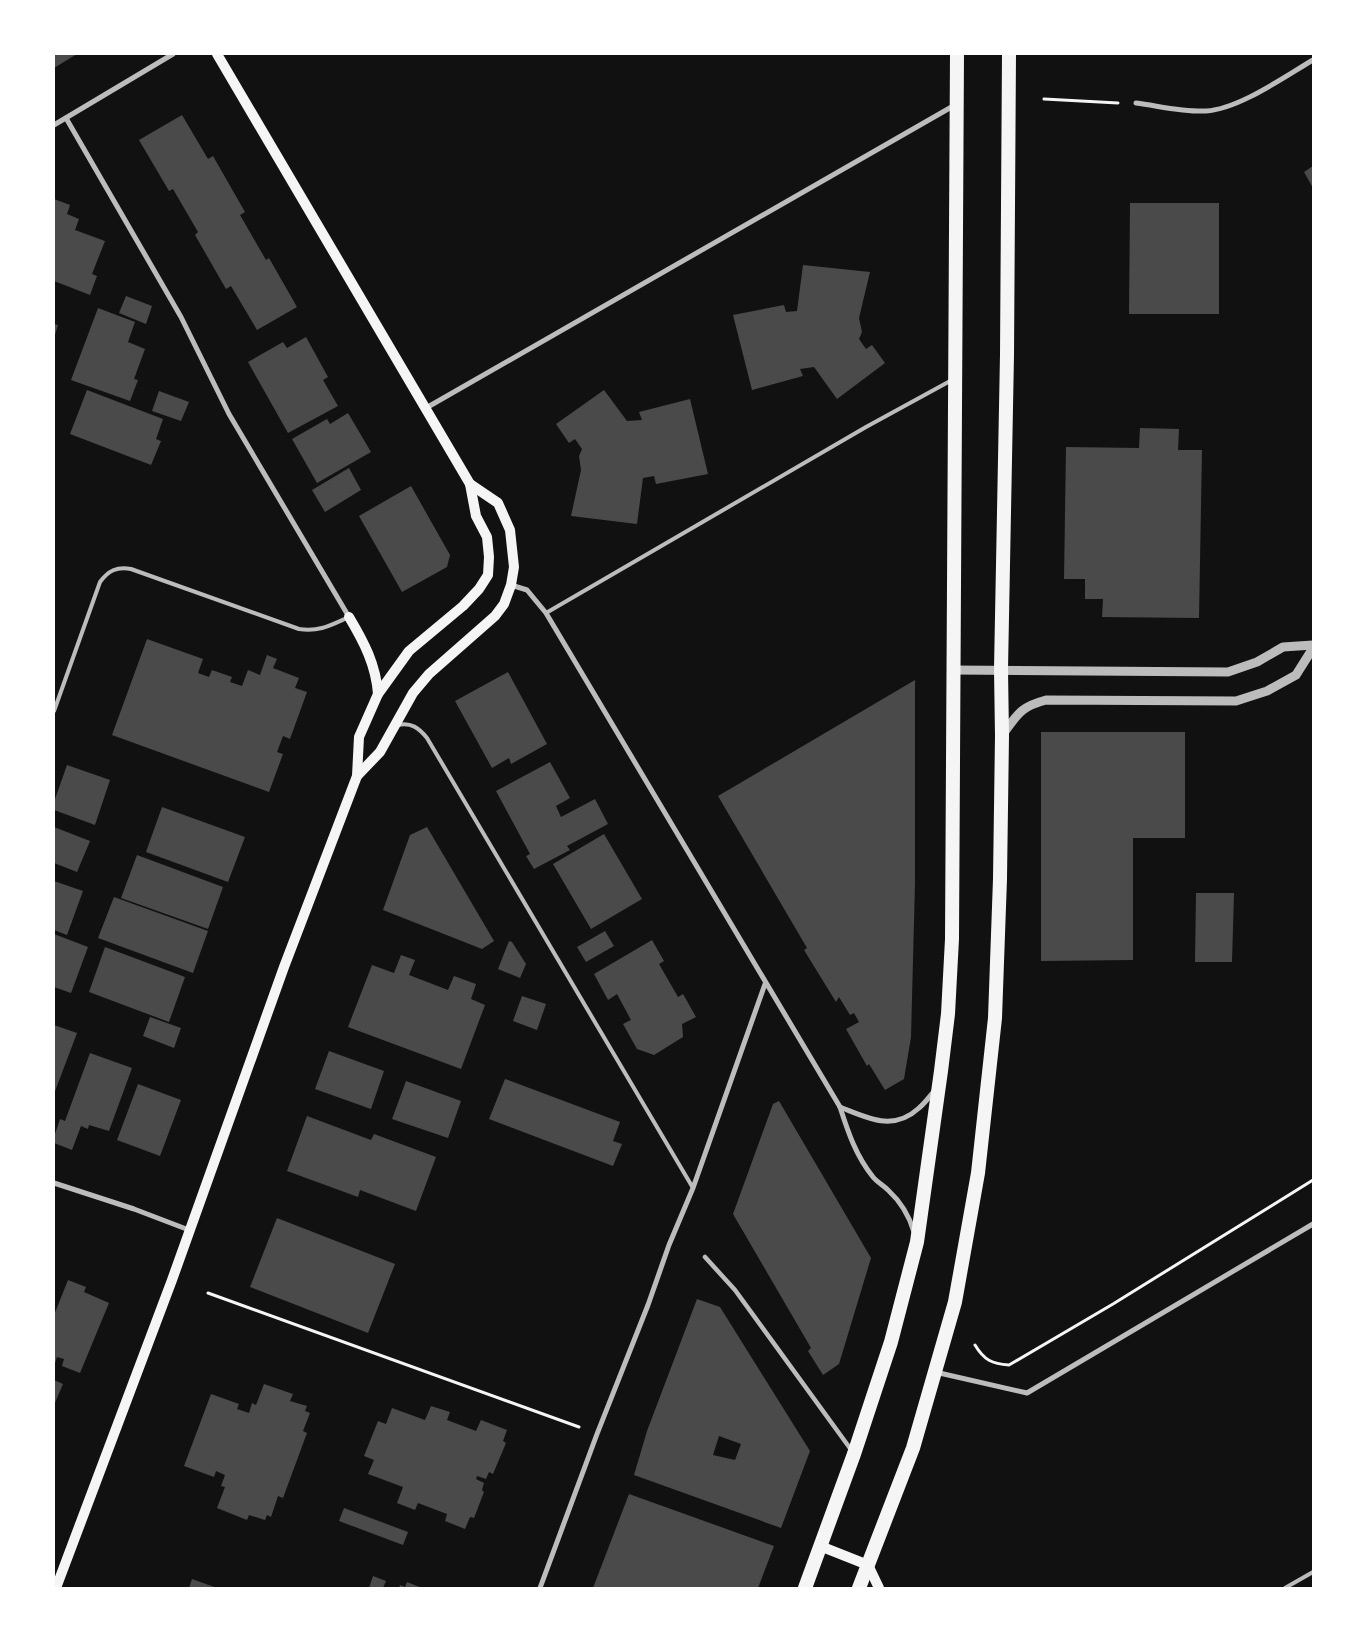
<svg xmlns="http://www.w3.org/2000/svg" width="1367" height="1642" font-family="Arial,sans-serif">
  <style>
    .building { fill: #4a4a4a; fill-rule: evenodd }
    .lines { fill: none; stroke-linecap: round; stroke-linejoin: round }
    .path { stroke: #f5f5f5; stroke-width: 3 }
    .service { stroke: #bcbcbc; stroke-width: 4 }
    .pedestrian { stroke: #bcbcbc; stroke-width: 4.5 }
    .minor { stroke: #bcbcbc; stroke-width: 5 }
    .tertiary { stroke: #bcbcbc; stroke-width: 9 }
    .secondary { stroke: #f5f5f5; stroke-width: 10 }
    .trunk { stroke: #f5f5f5; stroke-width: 14 }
  </style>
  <rect width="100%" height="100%" fill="#111"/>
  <g class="building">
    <path d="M54,54H77L54,68Z"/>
    <path d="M182,115L208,159L213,156L245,212L240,215L266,260L269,258L297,307L257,330L231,286L226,289L195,235L198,232L173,189L169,191L139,140Z"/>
    <path d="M1313,166V188L1304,172Z"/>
    <path d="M54,199L70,205L67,214L79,219L75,230L105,241L92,274L97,276L90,295L54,281Z"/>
    <path d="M1130,203H1219V314H1129Z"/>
    <path d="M803,265L870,272L859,318L862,332L859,339L866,349L872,345L885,363L837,399L814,367L800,369L803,376L752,390L733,315L784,305L786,312L797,311Z"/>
    <path d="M126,296L152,306L146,324L119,313Z"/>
    <path d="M98,308L135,322L128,342L145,349L134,379L138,380L130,401L71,380Z"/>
    <path d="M54,324L58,325L54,338Z"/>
    <path d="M306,337L328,377L323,380L338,406L288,433L248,362L283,342L287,348Z"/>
    <path d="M87,390L163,419L156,439L161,441L151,465L70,434Z"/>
    <path d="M604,390L627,421L642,420L639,412L690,399L708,474L656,484L654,476L643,478L637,524L571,516L581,470L579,456L582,449L575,439L569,443L556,424Z"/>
    <path d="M159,391L189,402L181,421L152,411Z"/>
    <path d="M348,413L371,452L317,483L292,439L327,419L330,424Z"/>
    <path d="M1140,428L1179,429L1178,450H1202L1199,618L1102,617L1103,599H1085V579H1064L1066,447L1139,448Z"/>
    <path d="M349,468L361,490L325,512L312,490Z"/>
    <path d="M411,486L450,555L447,567L402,592L359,516Z"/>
    <path d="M147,639L203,659L198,673L209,677L212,670L232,677L230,682L242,686L248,670L260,675L267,655L277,659L273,668L299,678L295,688L307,692L290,739L283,736L277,752L283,754L269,792L112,735Z"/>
    <path d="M508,672L547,744L511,764L509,758L492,768L455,701Z"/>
    <path d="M915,680V883L911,1037L904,1079L885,1090L869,1064L867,1066L846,1029L859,1022L854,1013L850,1015L839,997L836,1002L804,950L807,948L718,796Z"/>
    <path d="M1041,732H1185V838H1133V960L1041,961Z"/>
    <path d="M550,762L570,798L556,806L561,817L595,799L608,824L567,846L570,850L534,869L526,856L530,854L496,791Z"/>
    <path d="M67,765L110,780L95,825L54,810V802Z"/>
    <path d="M162,807L245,837L228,882L146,852Z"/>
    <path d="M54,827L90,841L77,872L54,863Z"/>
    <path d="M427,827L494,941L482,949L383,910L410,835Z"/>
    <path d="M604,834L642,899L591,929L553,864Z"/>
    <path d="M137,855L223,887L208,929L121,898Z"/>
    <path d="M54,881L83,891L67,935L54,930Z"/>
    <path d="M1196,893H1234L1232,962H1195Z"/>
    <path d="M114,897L208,931L193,973L98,938Z"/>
    <path d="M605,931L614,946L586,962L577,947Z"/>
    <path d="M54,934L88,947L71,993L54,987Z"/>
    <path d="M652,940L664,961L659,964L678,997L683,994L696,1017L682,1024L683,1037L654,1055L637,1049L623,1024L631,1020L617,994L608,1000L594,974Z"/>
    <path d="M509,941L512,942L526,964L520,978L498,969Z"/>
    <path d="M105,947L185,977L169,1022L89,992Z"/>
    <path d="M401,955L415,960L409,975L448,990L454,976L476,984L471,999L485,1005L461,1069L348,1027L372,965L394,973Z"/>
    <path d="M522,996L546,1004L537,1030L513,1021Z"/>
    <path d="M150,1017L181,1028L174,1048L143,1036Z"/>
    <path d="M54,1025L77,1033L54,1094Z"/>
    <path d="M329,1051L384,1071L371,1109L315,1089Z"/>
    <path d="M90,1053L132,1068L109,1131L89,1125L88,1129L81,1126L72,1150L54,1143V1137L60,1119L65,1121Z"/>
    <path d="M505,1079L620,1122L613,1141L622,1144L613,1166L489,1119Z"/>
    <path d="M406,1081L461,1101L448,1138L392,1119Z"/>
    <path d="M138,1084L181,1100L160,1156L117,1140Z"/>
    <path d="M779,1101L871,1258L839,1364L823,1375L808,1351L811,1348L733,1214L773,1104Z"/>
    <path d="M307,1116L371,1140L374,1134L436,1157L416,1211L360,1190L358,1197L287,1171Z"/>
    <path d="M277,1218L395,1264L368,1333L250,1287Z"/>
    <path d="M68,1280L86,1287L84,1292L109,1303L80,1373L62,1366L64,1359L57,1357L54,1366V1315Z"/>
    <path d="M697,1299L720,1307L810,1451L781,1528L634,1475L647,1431ZM719,1436L741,1444L735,1460L713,1455Z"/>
    <path d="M54,1380L63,1384L54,1405Z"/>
    <path d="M264,1384L293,1394L290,1401L307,1406L305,1411L310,1413L303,1431L307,1433L283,1498L278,1496L271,1517L267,1515L265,1520L249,1515L247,1520L217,1508L225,1487L221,1486L225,1475L216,1471L214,1477L184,1466L211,1394L239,1404L237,1409L249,1413L252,1403L256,1405Z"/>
    <path d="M431,1406L450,1412L447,1420L476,1431L481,1420L507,1430L503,1441L506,1443L493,1474L489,1472L486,1479L477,1476L476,1479L484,1483L482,1490L484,1492L474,1518L470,1517L465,1529L445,1521L447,1514L418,1503L415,1510L397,1503L403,1487L368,1474L374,1460L364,1456L378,1421L386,1424L392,1408L425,1420Z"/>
    <path d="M629,1494L774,1546L758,1588H593Z"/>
    <path d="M344,1508L408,1532L403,1545L339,1521Z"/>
    <path d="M373,1576L386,1581L383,1588H369Z"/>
    <path d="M192,1579L217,1588H189Z"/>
    <path d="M407,1582L422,1588H399L400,1585L405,1587Z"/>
  </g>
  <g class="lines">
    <g class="path">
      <path d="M1044,99L1118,103"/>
      <path d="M208,1293L579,1427"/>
      <path d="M975,1345C984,1360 992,1364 1009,1365L1113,1304L1313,1180"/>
    </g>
    <g class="service">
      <path d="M546,613L866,427L952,380"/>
      <path d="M54,711L100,582C108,571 117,566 131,569L299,629C320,632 331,625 349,617"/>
      <path d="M398,725C411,722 419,728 427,738L693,1188"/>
      <path d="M1285,1588L1313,1572"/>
    </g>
    <path class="pedestrian" d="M705,1257L735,1290L852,1451"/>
    <g class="minor">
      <path d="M1136,103C1159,106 1183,112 1206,111C1239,109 1284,77 1313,60"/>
      <path d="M66,118L181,317L229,414L349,617"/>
      <path d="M54,125L173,54"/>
      <path d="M426,408L955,105"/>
      <path d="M511,585L527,590L546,613L840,1107C848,1132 856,1156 873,1177C877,1182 883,1185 888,1190C901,1202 909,1215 914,1232"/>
      <path d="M840,1107C868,1118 893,1132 919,1108C925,1103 930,1096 935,1090"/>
      <path d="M54,1183L134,1209L189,1230"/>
      <path d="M935,1372L1027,1393L1313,1224"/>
      <path d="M540,1588L597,1434L648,1305L669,1245L693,1188L765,984"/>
    </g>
    <g class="tertiary">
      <path d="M953,670L1228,672L1257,662L1283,647L1313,645"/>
      <path d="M1003,734C1018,714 1020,707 1046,700L1236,701L1267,691L1296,675L1313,648"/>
    </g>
    <g class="secondary">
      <path d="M349,617C364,642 376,665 378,694"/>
      <path d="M357,776L380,752L413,693L429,674L495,616L504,604L511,585L514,567L510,530L498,503L470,484"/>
      <path d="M820,1546L868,1565L879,1588"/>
      <path d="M56,1588L172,1280L284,967L357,776L359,737L378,694L409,651L463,606L479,589L488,575L489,557L487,537L476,516L470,484L217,54"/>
    </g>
    <g class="trunk">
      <path d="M805,1588L854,1454L891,1342L917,1242L941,1071L948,1014L952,939L957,54"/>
      <path d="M859,1588L913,1448L955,1302L978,1173L995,1018L1000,879L1002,736L1001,669L1007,355L1009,54"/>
    </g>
  </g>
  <rect width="1367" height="1642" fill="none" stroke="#ffffff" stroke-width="110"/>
</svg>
